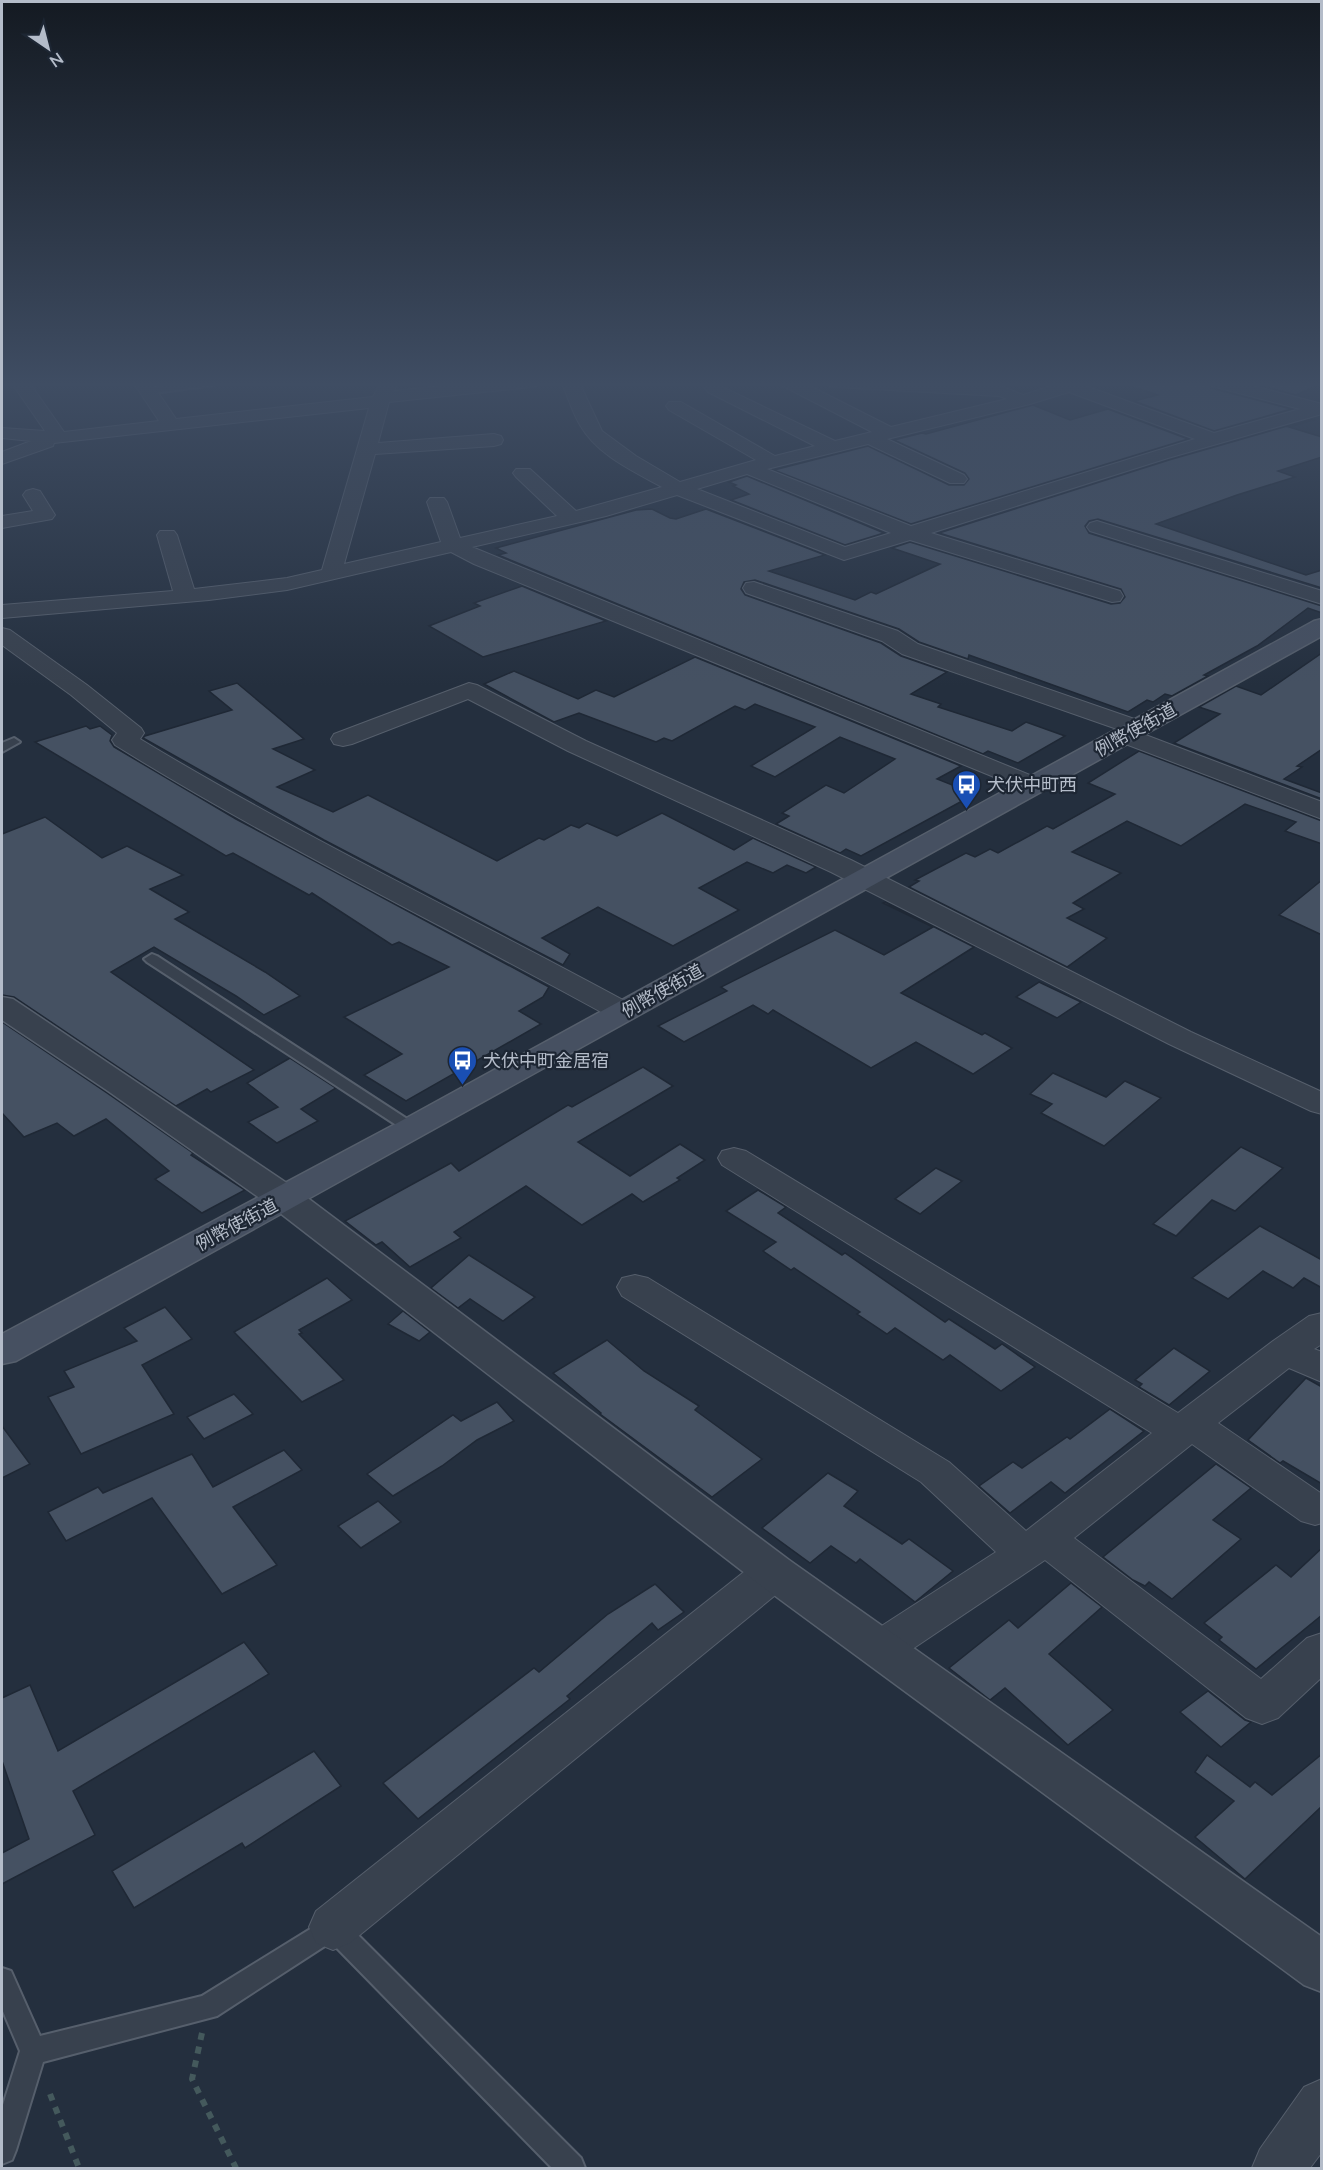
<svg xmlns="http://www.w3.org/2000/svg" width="1323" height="2170" font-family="Lato,'Noto Sans JP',sans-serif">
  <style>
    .building { fill: #455162; stroke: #1f2835; stroke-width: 1.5 }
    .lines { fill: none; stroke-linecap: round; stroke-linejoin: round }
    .service-casing { stroke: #565f6c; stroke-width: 4 }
    .minor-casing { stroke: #565f6c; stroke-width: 2 }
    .tertiary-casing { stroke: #565f6c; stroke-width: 3 }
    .secondary-casing { stroke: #565f6c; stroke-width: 3 }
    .path { stroke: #44595c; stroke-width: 6; stroke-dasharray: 7 7; stroke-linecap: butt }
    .service { fill: #38414e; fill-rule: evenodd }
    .minor { fill: #38414e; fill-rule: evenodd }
    .tertiary { fill: #38414e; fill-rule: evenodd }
    .secondary { fill: #465061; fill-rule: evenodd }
    .labels { text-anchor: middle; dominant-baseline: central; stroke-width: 4.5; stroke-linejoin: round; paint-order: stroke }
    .street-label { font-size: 18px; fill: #b4bcc9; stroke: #1d2633 }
    .poi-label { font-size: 18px; fill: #b4bcc9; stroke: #1d2633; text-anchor: start }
  </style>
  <rect width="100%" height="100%" fill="#242f3e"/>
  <g class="building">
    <path d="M1134,382H1207L1211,388L1291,409L1214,431L1134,401L1158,395L1133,387Z"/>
    <path d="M1247,382H1322V383L1296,395Z"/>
    <path d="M1033,405L1070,420L1108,409L1188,439L911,524L774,470L868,446L949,485H964L969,479L965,473L894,440L922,433L926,434Z"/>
    <path d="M1312,419L1314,420L1289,427L1322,437V457L1278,471L1295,477L1237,495L1156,524L1306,575L1322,570V588L1098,519L1089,521L1085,526L1089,533L1322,606V613L1308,608L1257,646L1204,675L1208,676L1172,696L1165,694L1153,702L1147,700L1128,712L969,655L968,659L919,642L899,629L755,580L744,582L741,589L745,595L881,643L901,656L947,672L911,694L941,704L938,707L1012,731L1026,722L1065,736L1018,763L988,751L983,754L498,555L506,553L496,548L636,510L652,509L670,518L676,519L706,509L825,555L769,571L855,600L871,592L876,594L940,564L892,548L910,542L1111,604L1120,603L1125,597L1121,589L939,533L1169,460Z"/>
    <path d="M747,476L884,533L845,545L731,500L749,494L733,486L736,485L729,482Z"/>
    <path d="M522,586L606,621L483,657L429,626L480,606L474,603Z"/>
    <path d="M1322,653V749L1297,766L1302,767L1284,779L1322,793V799L1174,743L1220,714L1199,707L1236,686L1261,695Z"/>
    <path d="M695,657L961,766L937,779L975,794L861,856L846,849L840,853L776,824L789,816L782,813L826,785L844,793L895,759L840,737L775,777L751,766L815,727L755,704L745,710L735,706L672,741L664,738L656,742L579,713L554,722L484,684L514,671L578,699L596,690L614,697Z"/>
    <path d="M237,683L304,739L273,749L315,770L277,787L333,812L368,795L497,861L539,838L544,840L571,825L579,828L587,823L617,836L662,813L734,850L753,838L816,867L806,873L787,865L773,873L747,862L699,888L739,910L673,946L598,907L542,938L570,954L563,965L324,840L143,738L145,736L232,710L209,691Z"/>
    <path d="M86,726L90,729L100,726L112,735L110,741L114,747L236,819L549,987L543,997L519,1011L541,1024L406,1101L364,1075L402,1054L344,1017L449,967L399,942L392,945L312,893L309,895L233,853L226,856L35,742Z"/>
    <path d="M1139,751L1322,821V844L1285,831L1296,822L1245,804L1181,846L1127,821L1072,852L1121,873L1073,903L1084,909L1067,918L1107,938L1067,967L909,887L919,881L915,880L966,853L975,857L990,849L998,853L1047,826L1053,829L1115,794L1088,783Z"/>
    <path d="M45,817L102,858L127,846L183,875L150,889L189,912L175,919L265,972L300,996L264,1015L236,996L154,947L111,972L254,1070L211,1092L207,1089L176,1106L14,997L2,995V834Z"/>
    <path d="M1322,880V935L1279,915Z"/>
    <path d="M885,902L974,947L901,993L982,1035L985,1033L1012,1048L973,1074L916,1042L871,1068L773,1010L768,1014L753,1005L684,1042L658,1026L727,991L721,987L835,930L884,955L933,927L883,903Z"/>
    <path d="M1039,982L1081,1002L1057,1018L1016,997Z"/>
    <path d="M2,1022L107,1093L193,1153L191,1155L245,1190L202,1213L155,1179L169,1171L106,1119L74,1136L57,1123L24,1137L2,1113Z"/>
    <path d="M290,1058L336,1088L301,1109L318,1121L277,1143L248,1122L278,1107L247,1083Z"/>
    <path d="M643,1067L673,1086L578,1142L630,1176L680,1144L705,1160L677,1178L680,1180L643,1202L632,1194L582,1225L526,1186L454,1232L461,1238L410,1267L382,1242L376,1245L345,1221L451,1163L459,1171L568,1105L572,1107Z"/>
    <path d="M1053,1073L1106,1097L1125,1081L1161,1098L1104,1146L1041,1113L1052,1104L1030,1094Z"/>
    <path d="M1241,1147L1283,1168L1235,1211L1212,1200L1176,1236L1153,1224Z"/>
    <path d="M936,1168L962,1181L920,1214L895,1199Z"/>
    <path d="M758,1190L786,1207L778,1213L842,1255L845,1253L945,1322L949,1319L995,1349L1002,1344L1035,1367L1001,1391L950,1355L943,1360L895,1328L887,1334L857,1314L860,1312L794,1268L791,1270L763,1251L776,1242L726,1211Z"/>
    <path d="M1260,1226L1322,1260V1288L1304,1278L1293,1288L1263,1271L1228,1299L1192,1278Z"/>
    <path d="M469,1255L535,1297L503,1321L470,1299L458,1308L431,1288Z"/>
    <path d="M327,1278L352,1300L299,1330L302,1333L299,1334L344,1380L302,1402L234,1332Z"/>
    <path d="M165,1307L192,1339L142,1365L174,1414L81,1454L48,1397L74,1387L64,1371L137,1341L124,1328Z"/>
    <path d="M403,1311L430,1332L419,1341L388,1324Z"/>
    <path d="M607,1340L644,1371L699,1406L695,1410L762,1459L712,1497L600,1414L601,1413L553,1373Z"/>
    <path d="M1174,1348L1210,1371L1169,1405L1139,1387L1142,1384L1135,1380Z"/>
    <path d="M1306,1378L1322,1387V1484L1283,1461L1280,1463L1248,1440Z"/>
    <path d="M234,1394L253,1414L204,1439L187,1417Z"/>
    <path d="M497,1402L514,1421L477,1440L442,1466L393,1496L367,1474L453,1415L461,1421Z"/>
    <path d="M1110,1409L1144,1431L1065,1493L1051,1482L1010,1513L979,1486L1013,1462L1022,1468L1067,1437L1070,1439Z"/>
    <path d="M2,1426L30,1464L2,1478Z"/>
    <path d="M284,1450L302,1470L233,1507L277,1565L222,1594L152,1498L66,1541L48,1512L98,1487L103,1493L192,1454L213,1487Z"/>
    <path d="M1216,1464L1251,1488L1213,1520L1241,1539L1172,1599L1149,1582L1145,1586L1133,1580L1103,1557Z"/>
    <path d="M828,1473L858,1491L844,1506L902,1544L909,1539L953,1571L915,1602L860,1559L856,1563L831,1546L810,1563L762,1528Z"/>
    <path d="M378,1501L401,1522L361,1548L338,1526Z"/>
    <path d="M1322,1548V1615L1256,1669L1219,1640L1222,1637L1204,1623L1276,1565L1291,1577Z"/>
    <path d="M1071,1583L1102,1607L1049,1654L1113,1710L1068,1745L1005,1688L990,1700L949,1668L1009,1620L1018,1628Z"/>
    <path d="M655,1584L684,1612L658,1630L652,1623L567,1696L570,1699L418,1819L383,1783L534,1668L539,1672L608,1614Z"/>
    <path d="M244,1642L269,1674L73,1791L95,1835L2,1884V1853L29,1839L2,1761V1698L30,1685L58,1751Z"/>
    <path d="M1208,1691L1245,1720L1251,1722L1221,1747L1180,1712Z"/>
    <path d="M314,1751L341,1786L245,1848L242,1843L134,1908L112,1871Z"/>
    <path d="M1322,1754V1806L1245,1879L1195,1837L1234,1801L1195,1772L1207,1755L1250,1787L1255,1782L1272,1795Z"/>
  </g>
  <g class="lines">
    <defs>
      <g id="service">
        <path d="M194,382H219L214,385L147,394L142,391L147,388Z"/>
        <path d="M14,738L20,742L2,752V743Z"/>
        <path d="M152,954L157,956L421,1128L419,1132H407L147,962L144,959Z"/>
        <path d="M333,1915L342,1919L581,2158L585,2168H552L331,1942L217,2016L43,2062L16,2150L12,2160L2,2164V2108L20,2051L2,2009V1968L11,1971L40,2036L202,1996Z"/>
      </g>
      <g id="minor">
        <path d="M11,382H29L64,432L159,421L133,382H151L176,419L373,397L381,382H395L397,385L394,391L481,382H540L537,386L531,387L389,402L378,443L494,434L501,436L503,440L501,444L494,446L375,454L344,564L441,542L427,502L430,498H444L447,502L460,538L557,516L516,477L513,473L516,469H530L576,511L662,487C633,471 597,455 580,425C572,412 568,396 561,382H579L602,431L636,456L680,482L756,460L669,410L666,406L669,402H681L775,456L815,446L708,392L705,388L708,384L714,383L835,441L872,432L783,386L780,382H802L891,427L1007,399L999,396L836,387L830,386L827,382H930L1001,386L1023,395L1064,382H1091L1086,386L1214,433L1300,409L1212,386L1209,382H1238L1322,404V414L1168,458L931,533L1120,591L1123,596L1120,601L1112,602L910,540L844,560L677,495L606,516L472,547L1042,780L1046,785L1042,790L1033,793L474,564L451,552L287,590L209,600L2,618V605L173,591L157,535L160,531H174L177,535L194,589L287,578L322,570L369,408L54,443L53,446L2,464V452L31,441L2,438V428L45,431ZM1069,392L1195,439L911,526L767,469L868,444L950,483H964L967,479L964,475L887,439L1030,404ZM747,474L891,533L845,547L697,489Z"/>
        <path d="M33,489L40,491L55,515L52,519L2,528V516L33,511L23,495L26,491Z"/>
        <path d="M1097,521L1322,591V604L1090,531L1087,527L1090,523Z"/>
        <path d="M754,582L898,631L918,644L1146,723L1149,728L1143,734L1322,802V819L1115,740L1112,735L1117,729L902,654L882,641L746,593L743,588L746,583Z"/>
        <path d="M2,628L10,630L87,685L141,728L144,733L140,739C300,836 469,916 634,1006L638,1012L634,1018L623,1021L612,1018C447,927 276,845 115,745L112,740L117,733L71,695L2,645Z"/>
        <path d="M469,683L477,685L586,741L851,860L1191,1032L1322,1092V1114L1311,1111L1169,1044L831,872L568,751L468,699L352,744L343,746L334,744L331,739L334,734Z"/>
        <path d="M734,1148L746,1151L1178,1413L1273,1341L1309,1316L1322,1313V1344L1314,1349L1322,1352V1382L1289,1368L1218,1423L1322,1494V1523L1315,1525L1301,1521L1192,1444L1074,1538L1261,1679L1307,1638L1322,1633V1677L1278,1718L1262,1724L1246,1718L1045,1560L896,1660L881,1666L866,1660L860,1648L866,1636L996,1552L921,1482L622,1296L617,1287L622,1278L635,1275L648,1278L949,1462L1026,1531L1152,1433L722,1165L718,1158L722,1151Z"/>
        <path d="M774,1556L789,1560L795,1572L789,1584L350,1943L333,1950L316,1943L309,1927L316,1911L759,1560Z"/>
        <path d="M1322,2079V2152L1310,2168H1252L1260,2149L1304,2087Z"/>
      </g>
      <path id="tertiary" d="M2,997L13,999L297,1190L789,1560L1322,1937V1992L1304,1985L759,1584L271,1206L108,1091L2,1020Z"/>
      <path id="secondary" d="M1322,619V636L16,1361L2,1364V1334L401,1121L1314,621Z"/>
    </defs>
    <use href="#service" class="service-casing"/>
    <use href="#minor" class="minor-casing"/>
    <use href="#tertiary" class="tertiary-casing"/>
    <use href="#secondary" class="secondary-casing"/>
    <g class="path">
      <path d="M202,2033L192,2079L236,2168"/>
      <path d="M50,2094L79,2168"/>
    </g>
    <use href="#service" class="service"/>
    <use href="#minor" class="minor"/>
    <use href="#tertiary" class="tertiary"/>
    <use href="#secondary" class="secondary"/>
  </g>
  <linearGradient id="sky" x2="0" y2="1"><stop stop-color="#141a22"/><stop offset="0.56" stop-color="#3f4d63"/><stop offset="1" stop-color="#3f4d63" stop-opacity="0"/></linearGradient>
  <rect width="1323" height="686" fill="url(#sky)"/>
  <defs>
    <symbol id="bus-pin" viewBox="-11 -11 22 30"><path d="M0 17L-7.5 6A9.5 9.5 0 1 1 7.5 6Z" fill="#1a4fb4" stroke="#1d2633"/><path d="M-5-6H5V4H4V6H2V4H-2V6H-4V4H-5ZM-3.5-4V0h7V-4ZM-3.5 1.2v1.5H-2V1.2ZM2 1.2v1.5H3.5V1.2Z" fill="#fff"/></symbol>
  </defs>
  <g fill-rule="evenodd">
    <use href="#bus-pin" x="950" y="768" width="33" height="45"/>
    <use href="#bus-pin" x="446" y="1044" width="33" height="45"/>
  </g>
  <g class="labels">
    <g class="street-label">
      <text transform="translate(1135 729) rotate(-29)">例幣使街道</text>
      <text transform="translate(662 990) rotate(-29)">例幣使街道</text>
      <text transform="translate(236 1224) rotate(-28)">例幣使街道</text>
    </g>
    <g class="poi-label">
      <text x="987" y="784">犬伏中町西</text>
      <text x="483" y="1060">犬伏中町金居宿</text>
    </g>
  </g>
  <rect width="1323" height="2170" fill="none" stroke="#b4bcc9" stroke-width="6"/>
  <g transform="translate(48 48) rotate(145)" stroke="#1d2633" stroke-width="4.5" paint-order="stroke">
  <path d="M0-4.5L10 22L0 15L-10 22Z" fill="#b4bcc9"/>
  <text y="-9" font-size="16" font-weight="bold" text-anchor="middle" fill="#b4bcc9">N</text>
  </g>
</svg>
